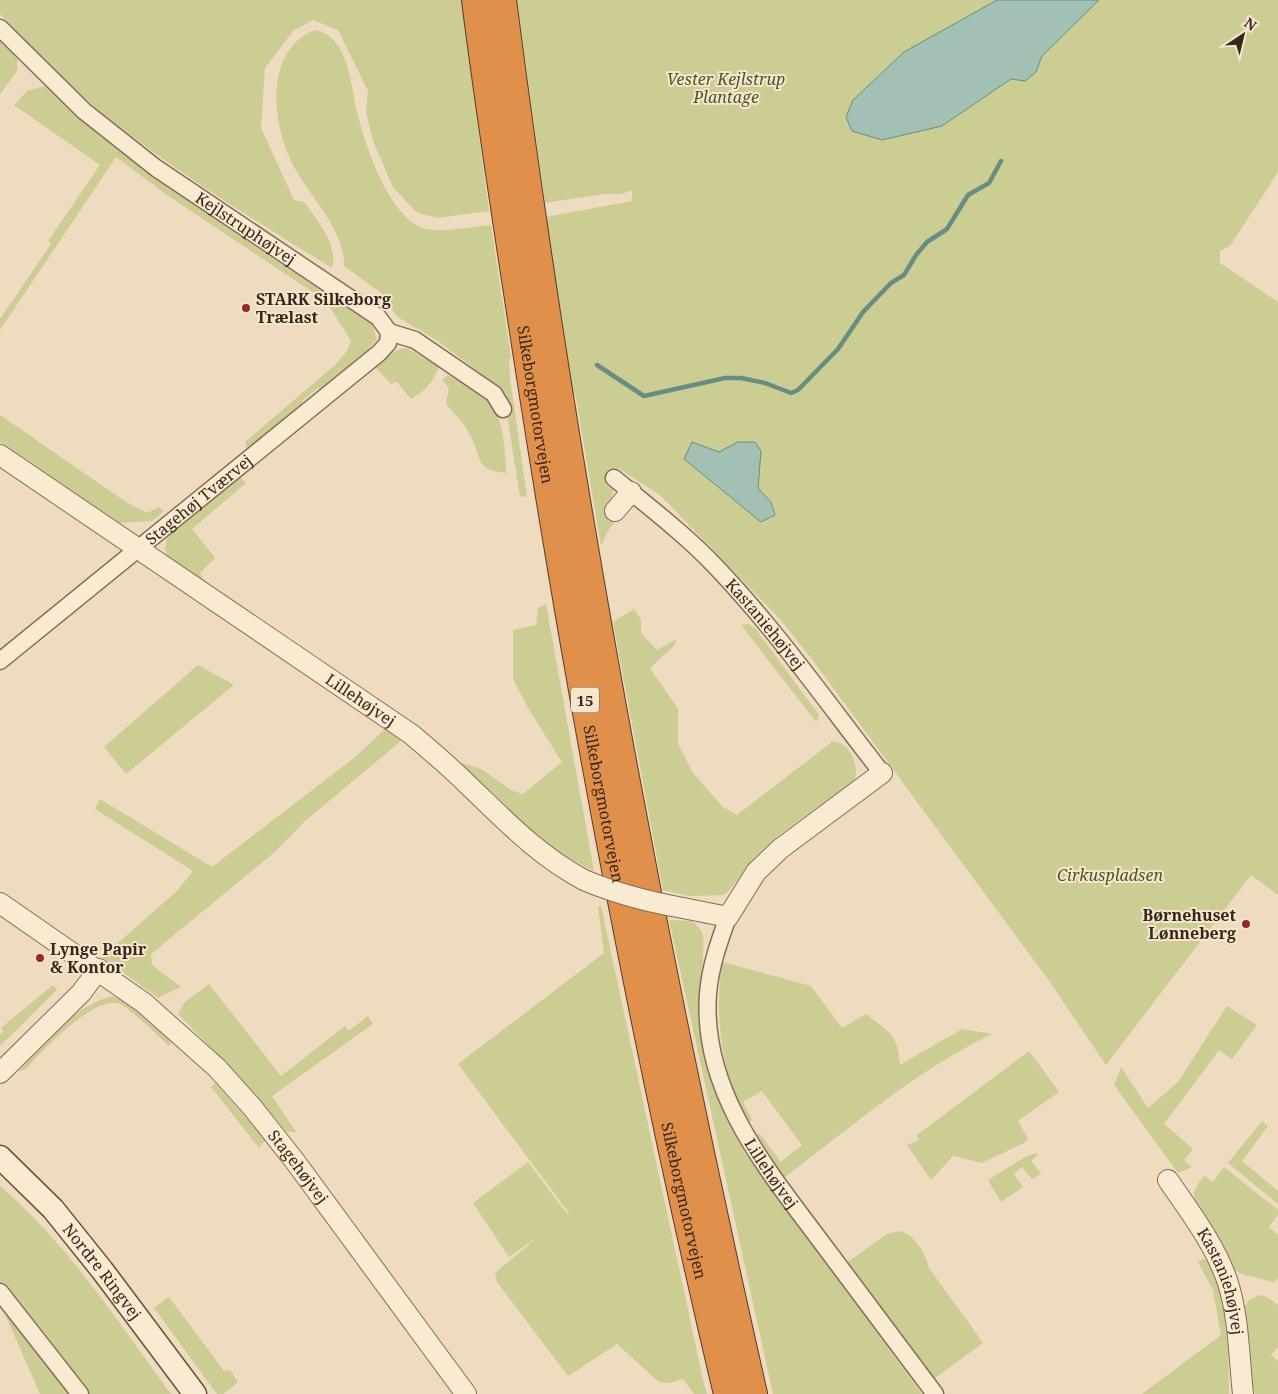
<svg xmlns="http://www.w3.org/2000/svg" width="1278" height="1394" font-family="'Noto Serif',serif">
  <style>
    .green { fill: #cccd93 }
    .water { fill: #a2c0b4; stroke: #698e81 }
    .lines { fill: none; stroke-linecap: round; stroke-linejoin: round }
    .stream { stroke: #698e81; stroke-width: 4.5 }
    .minor-casing { stroke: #886c57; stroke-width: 19 }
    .tertiary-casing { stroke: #886c57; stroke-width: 22 }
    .secondary-casing { stroke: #694d3a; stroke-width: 25 }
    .motorway-casing { stroke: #553b2b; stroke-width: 30 }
    .minor { stroke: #f9ead2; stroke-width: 16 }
    .tertiary { stroke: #f9ead2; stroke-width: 20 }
    .secondary { stroke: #f9ead2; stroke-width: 22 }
    .motorway { stroke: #e1904c; stroke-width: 28 }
    .tertiary-bridge-casing { stroke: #886c57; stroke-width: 22; stroke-linecap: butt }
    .tertiary-bridge { stroke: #f9ead2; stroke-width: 20 }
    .poi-dot { fill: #982532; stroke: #f6e6ce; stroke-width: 2 }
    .labels { text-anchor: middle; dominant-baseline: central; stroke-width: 4; stroke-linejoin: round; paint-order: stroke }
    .shield { fill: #f6e6ce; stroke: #706051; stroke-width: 1 }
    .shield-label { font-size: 15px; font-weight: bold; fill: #37261c }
    .park-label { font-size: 16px; font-style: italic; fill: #4c5422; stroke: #f6e6ce }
    .street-label { font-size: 16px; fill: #37261c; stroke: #f6e6ce }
    .poi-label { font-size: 16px; font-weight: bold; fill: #37261c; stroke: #f6e6ce; text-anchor: start }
  </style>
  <rect width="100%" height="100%" fill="#efdbbf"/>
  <g class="green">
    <path d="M0,0H461L489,211L437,218L416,212L393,187L373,141L366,112L368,91L338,30L313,20L293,31L265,68L261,128L294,200L304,202C317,220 339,245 332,268C259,223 184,177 116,124C74,91 37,53 0,14Z"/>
    <path d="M517,0H1278V172L1230,246L1220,251V263L1278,302V895L1251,875L1106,1065L1047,978L811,658L779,618L661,496L618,468L605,484L613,490L610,511L619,518L609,529L601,546L575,393H573L546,217L632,201V190L622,194H604L545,203Z"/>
    <path d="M315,30C350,36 351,90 358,116C366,148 388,212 420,227C436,235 473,226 491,225L511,358L509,360L510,378L527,497L520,496L506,409L497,386L438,341L396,316L385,296L344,266C346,231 309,196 293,165C272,125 263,50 315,30Z"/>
    <path d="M0,41L17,58V71L0,94Z"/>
    <path d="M45,86L139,165L254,246L372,324L377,339L364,355L322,389L318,388L303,400L301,406L246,449V441L335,365L347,351L351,341L326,301L167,195L116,157L0,330V319L51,244L48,241L100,165L14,105L27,91Z"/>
    <path d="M407,348L439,367C430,386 427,389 411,399L397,382L391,384L374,366C385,357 393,349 407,348Z"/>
    <path d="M448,375C462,384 485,394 494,409C505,427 504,453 507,473C472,469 484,460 470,435C465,423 453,413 446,404L449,388L442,380Z"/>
    <path d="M0,415L126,502L147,513L159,507L164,511L152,521L120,523L0,442Z"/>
    <path d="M239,476L246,483L192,529L215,558L200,573L206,583L168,559L165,548L167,538L179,524Z"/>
    <path d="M546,604L594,871C540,846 501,806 457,766L462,763L481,769L513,791L523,794L562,762L528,708L513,679V630L536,625L538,608Z"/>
    <path d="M634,609L641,619V633L657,650L676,639L675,645L650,668L678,709V744L693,773L723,807L737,815L833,741C850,743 859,764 855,779C823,806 785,826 756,856C744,869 737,884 724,895L688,896L663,890L613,622Z"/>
    <path d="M748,624L755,628L819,715L816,722L741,625Z"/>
    <path d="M198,665L234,685L126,774L104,747Z"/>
    <path d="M385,729L401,741L306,820L276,851L151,954L152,965L181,987L158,998L102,957L177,891L193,871L95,809L100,799L212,867L354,758Z"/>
    <path d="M601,906L704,1384L707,1394H694L683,1379L669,1383L659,1382L617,1344L568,1376L497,1282L495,1273L539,1236L509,1257L473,1203L528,1162L567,1214L569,1213L458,1064L604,953L598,907Z"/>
    <path d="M669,920L692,921L701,930L703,936C705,957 700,977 699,998C697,1053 718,1107 746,1154L922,1394H773Z"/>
    <path d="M722,962L811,986L842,1028L866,1014C889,1032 898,1034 900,1065L962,1029L992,1034C917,1070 851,1127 785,1177L780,1175L754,1135L760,1134L781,1162L802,1145L762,1091L743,1102L752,1120L746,1124C722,1068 714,1023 722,962Z"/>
    <path d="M209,984L281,1076L345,1026L349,1031L368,1016L373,1024L272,1096L296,1132H287L283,1128L251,1089L178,1014L185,1002Z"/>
    <path d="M53,985L57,990L0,1046V1035L4,1031L1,1028Z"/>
    <path d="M112,996C136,1004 154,1024 173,1040L169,1046C159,1037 130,1008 120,1004C96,993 41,1052 26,1069L18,1072C43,1043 74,1006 112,996Z"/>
    <path d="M1227,1006L1257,1025L1232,1059L1219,1050L1164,1124L1193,1149L1184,1160L1192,1167L1178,1173L1114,1085L1121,1067L1148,1108L1178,1082Z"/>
    <path d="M1029,1051L1059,1092L1018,1121L1028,1139L1026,1142L982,1163L953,1156L931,1180L907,1145L919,1140L917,1135Z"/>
    <path d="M215,1083L266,1139L259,1148L211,1087Z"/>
    <path d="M1262,1121L1268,1126L1242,1161L1278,1191V1204L1228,1163Z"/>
    <path d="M1036,1153L1038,1155L1031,1161L1041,1174L1032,1179L1022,1167L1014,1174L1023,1187L1001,1202L988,1180L1027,1156Z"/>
    <path d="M1224,1167L1278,1210V1215L1269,1227L1278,1235V1278L1274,1283C1258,1275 1242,1279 1229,1266L1195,1206C1192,1193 1196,1186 1204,1176L1213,1182Z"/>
    <path d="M0,1186C68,1244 118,1322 171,1394H87L5,1283L0,1282Z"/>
    <path d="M900,1231C915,1235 926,1254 929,1268L983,1343L931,1381L845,1264L887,1234Z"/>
    <path d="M1203,1259L1208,1260C1231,1305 1228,1345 1229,1394H1142L1221,1335L1213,1290L1198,1262Z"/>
    <path d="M1259,1295L1267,1297L1278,1305V1347L1271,1355L1278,1361V1394H1255L1250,1373L1244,1308L1249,1300Z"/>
    <path d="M169,1297L224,1371L230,1370L238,1382L223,1394H217L154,1308Z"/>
    <path d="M1,1305L71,1394H40Z"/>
  </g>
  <g class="water">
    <path d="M997,0H1099L1042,56L1036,72L1025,81L1011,79L942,126L882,140L852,131L846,117L853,100L904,52Z"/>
    <path d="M692,442L719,452L738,442H755L761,451L758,488L771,502L775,515L761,522L684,459Z"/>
  </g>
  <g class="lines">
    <path class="stream" d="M597,365L644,396L725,378H741L765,383L791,393L798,390L838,349L863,312L891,283L904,275L916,255L927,242L947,229L968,195L989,183L1001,161"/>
    <defs>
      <g id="minor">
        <path id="s1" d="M0,28L84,111L156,168L378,317L389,332L415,340L494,394L503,409"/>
        <path id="s2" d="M614,478C649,507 686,535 717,568C777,631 828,704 882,773"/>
        <path id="s3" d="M0,661L379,353L388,343L389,332"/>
        <path id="s4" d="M728,917C719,942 710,967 708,994C701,1090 765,1167 819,1239C858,1291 896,1342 935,1394"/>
        <path d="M0,1292L80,1394"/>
      </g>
      <g id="tertiary">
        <path id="s5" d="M0,455L411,734C430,750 449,766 466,783C505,820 536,854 584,880"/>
        <path d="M615,511L631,492"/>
        <path id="s6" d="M0,903L144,1003L217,1068L252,1107L294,1160L466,1394"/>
        <path d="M683,908L728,917L756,872L780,849L882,773"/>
        <path d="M0,1073L81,993L99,969"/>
        <path id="s7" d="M1168,1180C1190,1212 1216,1246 1228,1283C1239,1318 1239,1358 1243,1394"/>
      </g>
      <g id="secondary">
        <path id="s8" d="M0,1157L53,1209L102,1270L195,1394"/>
      </g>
      <g id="motorway">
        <path id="s9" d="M476,0C493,134 514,268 535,402C587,734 650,1066 728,1394"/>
        <path d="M502,0C562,469 648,933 753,1394"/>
      </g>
    </defs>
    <use href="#minor" class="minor-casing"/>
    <use href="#tertiary" class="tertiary-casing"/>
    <use href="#secondary" class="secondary-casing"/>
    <use href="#motorway" class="motorway-casing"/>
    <use href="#minor" class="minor"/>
    <use href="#tertiary" class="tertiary"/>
    <use href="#secondary" class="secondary"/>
    <use href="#motorway" class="motorway"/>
    <defs>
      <path id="tertiary-bridge" d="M584,880C617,894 649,902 683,908"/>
    </defs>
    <use href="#tertiary-bridge" class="tertiary-bridge-casing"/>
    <use href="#tertiary-bridge" class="tertiary-bridge"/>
  </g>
  <g class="poi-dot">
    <circle cx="246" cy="308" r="5"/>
    <circle cx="1246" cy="924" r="5"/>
    <circle cx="40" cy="958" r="5"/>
  </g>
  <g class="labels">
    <rect class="shield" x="571" y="687.5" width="28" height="25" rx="4"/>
    <g class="shield-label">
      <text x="585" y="700">15</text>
    </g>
    <g class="park-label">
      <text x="726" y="79">Vester Kejlstrup<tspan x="726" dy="18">Plantage</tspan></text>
      <text x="1110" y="875">Cirkuspladsen</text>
    </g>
    <g class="street-label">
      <text stroke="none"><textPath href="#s1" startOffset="318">Kejlstruphøjvej</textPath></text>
      <text stroke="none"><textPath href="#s9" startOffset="409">Silkeborgmotorvejen</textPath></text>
      <text stroke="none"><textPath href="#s3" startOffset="256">Stagehøj Tværvej</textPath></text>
      <text stroke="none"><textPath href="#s2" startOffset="211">Kastaniehøjvej</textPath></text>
      <text stroke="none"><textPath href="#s5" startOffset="436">Lillehøjvej</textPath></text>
      <text stroke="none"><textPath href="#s9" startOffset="814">Silkeborgmotorvejen</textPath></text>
      <text stroke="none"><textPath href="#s6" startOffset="401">Stagehøjvej</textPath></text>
      <text stroke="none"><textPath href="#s4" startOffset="274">Lillehøjvej</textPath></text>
      <text stroke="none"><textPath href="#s9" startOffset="1219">Silkeborgmotorvejen</textPath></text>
      <text stroke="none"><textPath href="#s8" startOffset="154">Nordre Ringvej</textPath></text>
      <text stroke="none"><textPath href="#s7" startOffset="116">Kastaniehøjvej</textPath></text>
    </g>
    <g class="poi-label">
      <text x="256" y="299">STARK Silkeborg<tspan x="256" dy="18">Trælast</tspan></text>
      <text x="1236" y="915" text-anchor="end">Børnehuset<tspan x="1236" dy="18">Lønneberg</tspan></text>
      <text x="50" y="949">Lynge Papir<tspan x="50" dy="18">&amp; Kontor</tspan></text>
    </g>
  </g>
  <g transform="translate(1243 35) rotate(35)" stroke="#f6e6ce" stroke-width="4" paint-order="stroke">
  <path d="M0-4L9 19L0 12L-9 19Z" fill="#37261c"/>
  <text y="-8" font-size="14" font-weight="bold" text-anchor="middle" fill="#37261c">N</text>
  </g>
</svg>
